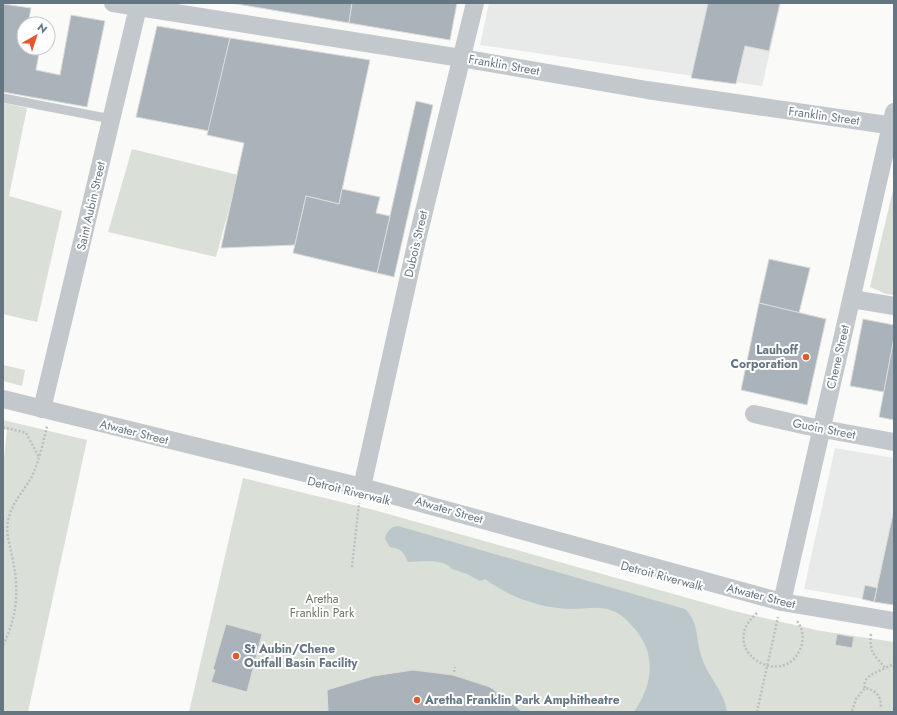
<svg xmlns="http://www.w3.org/2000/svg" width="897" height="715" font-family="Jost,sans-serif">
  <style>
    .built { fill: #e8e9e9 }
    .green { fill: #dadfd7 }
    .water { fill: #bbc7cb }
    .building { fill: #aab3b9; stroke: #dcdcda }
    .lines { fill: none; stroke-linecap: round; stroke-linejoin: round }
    .path { stroke: #bbbfc2; stroke-width: 2.5; stroke-dasharray: 2 2; stroke-linecap: butt }
    .service { stroke: #c3c8cc; stroke-width: 9 }
    .minor { stroke: #c3c8cc; stroke-width: 18 }
    .poi-dot { fill: #e4572e; stroke: #fff; stroke-width: 1.5 }
    .labels { text-anchor: middle; dominant-baseline: central; stroke-width: 4; stroke-linejoin: round; paint-order: stroke }
    .street-label { font-size: 12px; fill: #657683; stroke: #fff }
    .poi-label { font-size: 12px; font-weight: bold; fill: #657683; stroke: #fff; text-anchor: start }
    .park-label { font-size: 12px; fill: #687a64; stroke: #fff }
  </style>
  <rect width="100%" height="100%" fill="#fafaf8"/>
  <g class="built">
    <path d="M489,3H781L762,86L480,45Z"/>
    <path d="M835,448L894,458V604L804,589Z"/>
  </g>
  <g class="green">
    <path d="M3,103L27,108L9,196L62,211L37,322L3,314Z"/>
    <path d="M132,149L238,175L216,257L108,232Z"/>
    <path d="M894,186V295L886,294L870,287Z"/>
    <path d="M3,365L25,370L22,386L3,381Z"/>
    <path d="M3,420L87,440L28,712H3V467L7,430L3,429Z"/>
    <path d="M243,478L374,510L734,611L821,631L894,642V712H189Z"/>
  </g>
  <path class="water" d="M398,526L685,609C699,621 696,642 702,658C708,677 725,692 727,712H634C653,685 657,654 634,628C628,621 621,614 613,611C600,605 584,609 570,609C539,608 510,597 485,579L480,581L467,574L452,569C444,558 420,562 408,562C403,551 402,549 390,547L385,539C387,531 390,527 398,526Z"/>
  <g class="building">
    <path d="M231,3H352L349,23Z"/>
    <path d="M352,3H457L450,40L349,23Z"/>
    <path d="M708,3H780L769,51L745,46L736,84L691,78Z"/>
    <path d="M3,4L31,8L28,24H24V48H40L36,70L60,75L71,15L105,21L87,107L3,92Z"/>
    <path d="M157,26L230,38L209,131L136,117Z"/>
    <path d="M230,38L370,60L339,204L306,196L295,245L221,248L244,143L207,135Z"/>
    <path d="M416,101L433,105L394,277L377,273Z"/>
    <path d="M342,189L380,197L376,213L390,216L377,273L293,253L306,196L339,204Z"/>
    <path d="M769,259L810,268L799,313L759,303Z"/>
    <path d="M759,303L826,319L807,405L741,390Z"/>
    <path d="M863,319L894,325V338L884,392L850,386Z"/>
    <path d="M894,338V420L879,417Z"/>
    <path d="M894,509V605L874,602Z"/>
    <path d="M865,585L877,588L874,602L862,599Z"/>
    <path d="M226,624L262,634L247,692L211,682L215,670L213,669Z"/>
    <path d="M837,634L854,637L852,648L835,645Z"/>
    <path d="M413,670L453,675L490,687L523,712H328L327,690L373,676Z"/>
  </g>
  <g class="lines">
    <g class="path">
      <path d="M3,427L26,433L39,457"/>
      <path d="M352,567L359,503"/>
      <path d="M757,613C714,650 785,692 801,647C804,638 803,629 797,621"/>
      <path d="M871,634C869,653 874,654 885,668L894,664"/>
      <path d="M3,645C16,620 19,593 14,566C12,551 5,535 8,521C11,504 23,492 31,478C39,462 43,443 47,426"/>
      <path d="M454,672L455,667"/>
      <path d="M865,688C862,676 876,673 885,668"/>
      <path d="M852,711L856,699L865,688C877,691 881,696 881,708"/>
      <path d="M757,712L778,617"/>
    </g>
    <path class="service" d="M3,98L111,119"/>
    <g class="minor">
      <path d="M113,3L461,58L647,90L894,126"/>
      <path d="M852,299L894,306"/>
      <path d="M3,399L362,487L782,602L894,621"/>
      <path d="M42,409L139,3"/>
      <path d="M754,414L807,426L894,442"/>
      <path d="M362,487L417,240L475,3"/>
      <path d="M782,602L894,112"/>
    </g>
  </g>
  <g class="poi-dot">
    <circle cx="806" cy="357" r="4"/>
    <circle cx="236" cy="656" r="4"/>
    <circle cx="417" cy="700" r="4"/>
  </g>
  <g class="labels">
    <g class="street-label">
      <text transform="translate(504 65) rotate(10)">Franklin Street</text>
      <text transform="translate(824 116) rotate(8)">Franklin Street</text>
      <text transform="translate(91 206) rotate(-77)">Saint Aubin Street</text>
      <text transform="translate(416 244) rotate(-77)">Dubois Street</text>
      <text transform="translate(838 357) rotate(-77)">Chene Street</text>
      <text transform="translate(824 429) rotate(11)">Guoin Street</text>
      <text transform="translate(134 432) rotate(14)">Atwater Street</text>
      <text transform="translate(349 491) rotate(14)">Detroit Riverwalk</text>
      <text transform="translate(449 510) rotate(16)">Atwater Street</text>
      <text transform="translate(662 576) rotate(15)">Detroit Riverwalk</text>
      <text transform="translate(761 596) rotate(14)">Atwater Street</text>
    </g>
    <g class="poi-label">
      <text x="798" y="350" text-anchor="end">Lauhoff<tspan x="798" dy="14">Corporation</tspan></text>
      <text x="244" y="649">St Aubin/Chene<tspan x="244" dy="14">Outfall Basin Facility</tspan></text>
      <text x="425" y="700">Aretha Franklin Park Amphitheatre</text>
    </g>
    <g class="park-label">
      <text x="322" y="599">Aretha<tspan x="322" dy="14">Franklin Park</tspan></text>
    </g>
  </g>
  <rect width="897" height="715" fill="none" stroke="#657683" stroke-width="8"/>
  <g transform="translate(36 36) rotate(39)"><circle r="19" fill="#ffffff" stroke="#c1c8cd"/>
  <path d="M0-3L7 15L0 10L-7 15Z" fill="#e4572e"/>
  <text y="-6" font-size="11" font-weight="bold" text-anchor="middle" fill="#657683">N</text>
  </g>
</svg>
